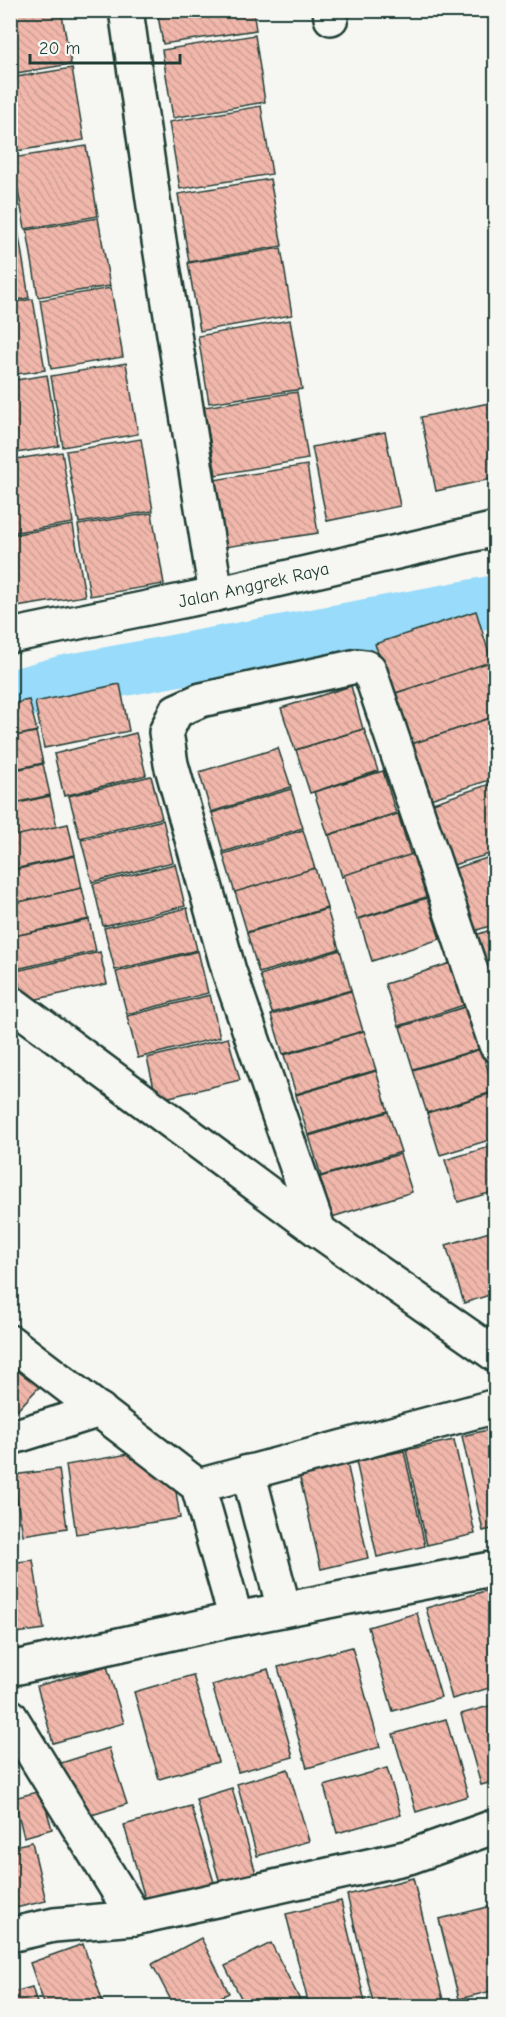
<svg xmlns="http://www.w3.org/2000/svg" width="506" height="2017" font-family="'Comic Neue',sans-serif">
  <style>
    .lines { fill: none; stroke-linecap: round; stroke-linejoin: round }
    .canal { stroke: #98dbfa; stroke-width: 52 }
    .building { fill: url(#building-back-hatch); stroke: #1f3d34; stroke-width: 1.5 }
    .minor-casing { stroke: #1f3d34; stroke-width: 38 }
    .minor { stroke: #f6f6f2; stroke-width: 33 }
    .labels { text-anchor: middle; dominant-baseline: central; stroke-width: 6; stroke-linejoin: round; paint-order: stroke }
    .street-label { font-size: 18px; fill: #1f3d34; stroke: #f6f6f2 }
  </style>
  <defs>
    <pattern id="building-back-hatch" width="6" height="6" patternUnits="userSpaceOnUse" patternTransform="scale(1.5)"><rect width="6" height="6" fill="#f1b7ab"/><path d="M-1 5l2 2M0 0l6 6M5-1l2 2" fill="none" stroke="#ce9e94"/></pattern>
  </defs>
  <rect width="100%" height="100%" fill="#f6f6f2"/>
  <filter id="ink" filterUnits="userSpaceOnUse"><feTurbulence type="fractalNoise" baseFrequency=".0167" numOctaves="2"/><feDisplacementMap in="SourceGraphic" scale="12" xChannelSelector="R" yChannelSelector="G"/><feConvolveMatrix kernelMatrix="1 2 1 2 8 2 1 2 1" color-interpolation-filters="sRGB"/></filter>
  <g filter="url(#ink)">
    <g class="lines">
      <path class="canal" d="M10,696L65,681L496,601"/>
    </g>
    <g class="building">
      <path d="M10,10H61L71,64L10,74Z"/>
      <path d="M157,10H253L256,30L163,44Z"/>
      <path d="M255,35L265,102L173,118L162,50Z"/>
      <path d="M72,68L84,140L10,152V78Z"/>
      <path d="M261,106L272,174L180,189L169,122Z"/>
      <path d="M86,146L98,216L25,229L12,158Z"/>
      <path d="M270,179L282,246L189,262L178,194Z"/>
      <path d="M10,182L18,228L10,229Z"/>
      <path d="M98,218L110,286L38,297L27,230Z"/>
      <path d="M18,230L29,298L10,301V231Z"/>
      <path d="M281,248L292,315L200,331L188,263Z"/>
      <path d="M111,288L123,357L51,369L40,300Z"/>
      <path d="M33,299L45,370L10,375V303Z"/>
      <path d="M290,320L302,389L209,403L198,336Z"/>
      <path d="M126,363L138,434L63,447L51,376Z"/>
      <path d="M47,375L59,446L10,454V381Z"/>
      <path d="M297,392L308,459L216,475L204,407Z"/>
      <path d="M494,402L496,478L436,491L421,417Z"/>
      <path d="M385,432L400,506L327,521L312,447Z"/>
      <path d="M141,439L153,511L79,523L66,451Z"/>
      <path d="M62,452L73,523L10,533V460Z"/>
      <path d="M307,465L318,533L225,547L214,480Z"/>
      <path d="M152,513L164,584L90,596L78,525Z"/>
      <path d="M73,525L85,596L10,608V535Z"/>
      <path d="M476,611L492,663L392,694L375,644Z"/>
      <path d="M493,661L496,668V716L409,745L393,694Z"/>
      <path d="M120,684L129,731L44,748L35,702Z"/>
      <path d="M351,686L363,729L295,750L281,708Z"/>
      <path d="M29,700L37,731L10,737V704Z"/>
      <path d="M496,716V778L427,800L409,745Z"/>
      <path d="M364,729L378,771L310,793L296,750Z"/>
      <path d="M36,732L43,763L10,770V737Z"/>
      <path d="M136,733L146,775L64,796L54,754Z"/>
      <path d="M278,748L291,787L211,812L199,772Z"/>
      <path d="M43,764L50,795L10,804V771Z"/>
      <path d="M383,771L396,813L328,835L314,792Z"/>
      <path d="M151,776L162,818L80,838L69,796Z"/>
      <path d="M496,782V852L450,866L430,804Z"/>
      <path d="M291,789L303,828L223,852L212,813Z"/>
      <path d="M50,796L57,827L10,838V805Z"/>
      <path d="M398,814L411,856L342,877L329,835Z"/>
      <path d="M163,820L173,862L92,882L81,840Z"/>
      <path d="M68,824L75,855L10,870V837Z"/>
      <path d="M303,830L315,869L235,893L223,854Z"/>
      <path d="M413,854L426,897L357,919L344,875Z"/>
      <path d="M496,855V924L471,932L450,870Z"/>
      <path d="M75,856L82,888L10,904V871Z"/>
      <path d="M175,864L185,906L103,926L93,884Z"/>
      <path d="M315,868L327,908L247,932L235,892Z"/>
      <path d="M82,888L89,919L10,937V904Z"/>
      <path d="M427,898L440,939L372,961L359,919Z"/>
      <path d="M187,908L197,950L115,970L104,928Z"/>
      <path d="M327,909L339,949L259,973L247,933Z"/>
      <path d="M89,920L96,951L12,970L10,937Z"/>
      <path d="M496,928V998L473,936Z"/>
      <path d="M340,950L351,990L272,1013L260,975Z"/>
      <path d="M198,951L208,993L127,1014L116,972Z"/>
      <path d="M100,952L107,984L23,1002L16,971Z"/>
      <path d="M454,962L467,1004L399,1026L385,984Z"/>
      <path d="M351,991L363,1031L283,1054L271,1015Z"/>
      <path d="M210,995L220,1037L138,1058L127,1016Z"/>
      <path d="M468,1006L482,1048L413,1069L400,1027Z"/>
      <path d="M364,1031L376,1070L296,1094L284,1055Z"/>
      <path d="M228,1038L240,1080L157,1100L147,1058Z"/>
      <path d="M481,1049L495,1091L427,1113L413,1070Z"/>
      <path d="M376,1071L388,1111L308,1135L296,1095Z"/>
      <path d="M496,1092V1138L440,1155L427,1113Z"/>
      <path d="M388,1112L401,1152L321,1176L309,1136Z"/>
      <path d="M496,1145V1191L458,1202L445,1160Z"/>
      <path d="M400,1154L412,1192L332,1217L320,1177Z"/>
      <path d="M496,1230V1293L464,1303L446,1245Z"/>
      <path d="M10,1359L39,1387L10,1418Z"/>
      <path d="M496,1428V1528L483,1531L462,1436Z"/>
      <path d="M454,1440L475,1534L427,1545L406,1450Z"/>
      <path d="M404,1451L425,1546L377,1557L356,1461Z"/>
      <path d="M140,1452L175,1485L180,1518L76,1534L66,1465Z"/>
      <path d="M347,1463L368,1558L321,1569L299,1474Z"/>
      <path d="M59,1469L67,1528L23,1535L13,1475Z"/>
      <path d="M33,1560L44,1629L10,1634V1563Z"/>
      <path d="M492,1589L496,1603V1686L452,1699L426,1608Z"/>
      <path d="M417,1613L441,1697L393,1711L368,1627Z"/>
      <path d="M352,1647L380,1747L307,1768L278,1667Z"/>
      <path d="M107,1666L124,1723L53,1743L37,1686Z"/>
      <path d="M268,1669L293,1757L238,1772L212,1685Z"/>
      <path d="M193,1675L218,1762L159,1779L134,1692Z"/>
      <path d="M496,1704V1781L481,1785L461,1714Z"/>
      <path d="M446,1719L468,1796L416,1812L393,1734Z"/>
      <path d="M109,1748L127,1804L79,1819L61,1763Z"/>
      <path d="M387,1768L401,1815L337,1833L324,1786Z"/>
      <path d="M288,1769L309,1841L257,1856L237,1784Z"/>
      <path d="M232,1788L258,1881L222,1890L196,1799Z"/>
      <path d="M41,1791L52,1829L24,1837L14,1798Z"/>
      <path d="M191,1806L216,1889L148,1909L124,1825Z"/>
      <path d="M32,1842L46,1901L11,1909L10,1847Z"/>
      <path d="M413,1878L444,2004L435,2006H374L347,1895Z"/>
      <path d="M341,1901L366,2006H309L286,1914Z"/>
      <path d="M496,1905V1990L459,1999L439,1919Z"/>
      <path d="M201,1938L229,1993L203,2006H174L152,1964Z"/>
      <path d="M271,1943L303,2006H245L225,1966Z"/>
      <path d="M83,1944L104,2006H45L30,1963Z"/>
      <path d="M32,1987L38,2006H10V1993Z"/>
    </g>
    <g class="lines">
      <defs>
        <g id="minor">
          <path d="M126,10L159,241L216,594"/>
          <path d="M330,10L331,18"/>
          <path id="s1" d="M10,636L216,594L496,529"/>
          <path d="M10,1002L319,1231L496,1355"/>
          <path d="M319,1231L229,971L171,764L166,732L176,711L201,700L357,666L365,667L369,669L496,1045"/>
          <path d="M10,1342L198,1486L236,1619"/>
          <path d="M10,1438L100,1410"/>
          <path d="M248,1472L284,1609"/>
          <path d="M198,1486L496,1406"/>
          <path d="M10,1669L236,1619L496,1568"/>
          <path d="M10,1716L135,1918"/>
          <path d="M10,1935L54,1925L135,1918L409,1857L496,1826"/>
        </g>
      </defs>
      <use href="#minor" class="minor-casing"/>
      <use href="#minor" class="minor"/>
    </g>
  </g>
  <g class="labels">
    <g class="street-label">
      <text stroke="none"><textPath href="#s1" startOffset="249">Jalan Anggrek Raya</textPath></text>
    </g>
  </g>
  <rect width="506" height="2017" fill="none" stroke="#f6f6f2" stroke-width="36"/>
  <rect x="18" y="18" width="470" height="1981" fill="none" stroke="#1f3d34" stroke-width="2" filter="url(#ink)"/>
  <path d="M30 54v9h150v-9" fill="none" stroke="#1f3d34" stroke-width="3"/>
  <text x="39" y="54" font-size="18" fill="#1f3d34" stroke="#f6f6f2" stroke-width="4.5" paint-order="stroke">20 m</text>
</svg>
